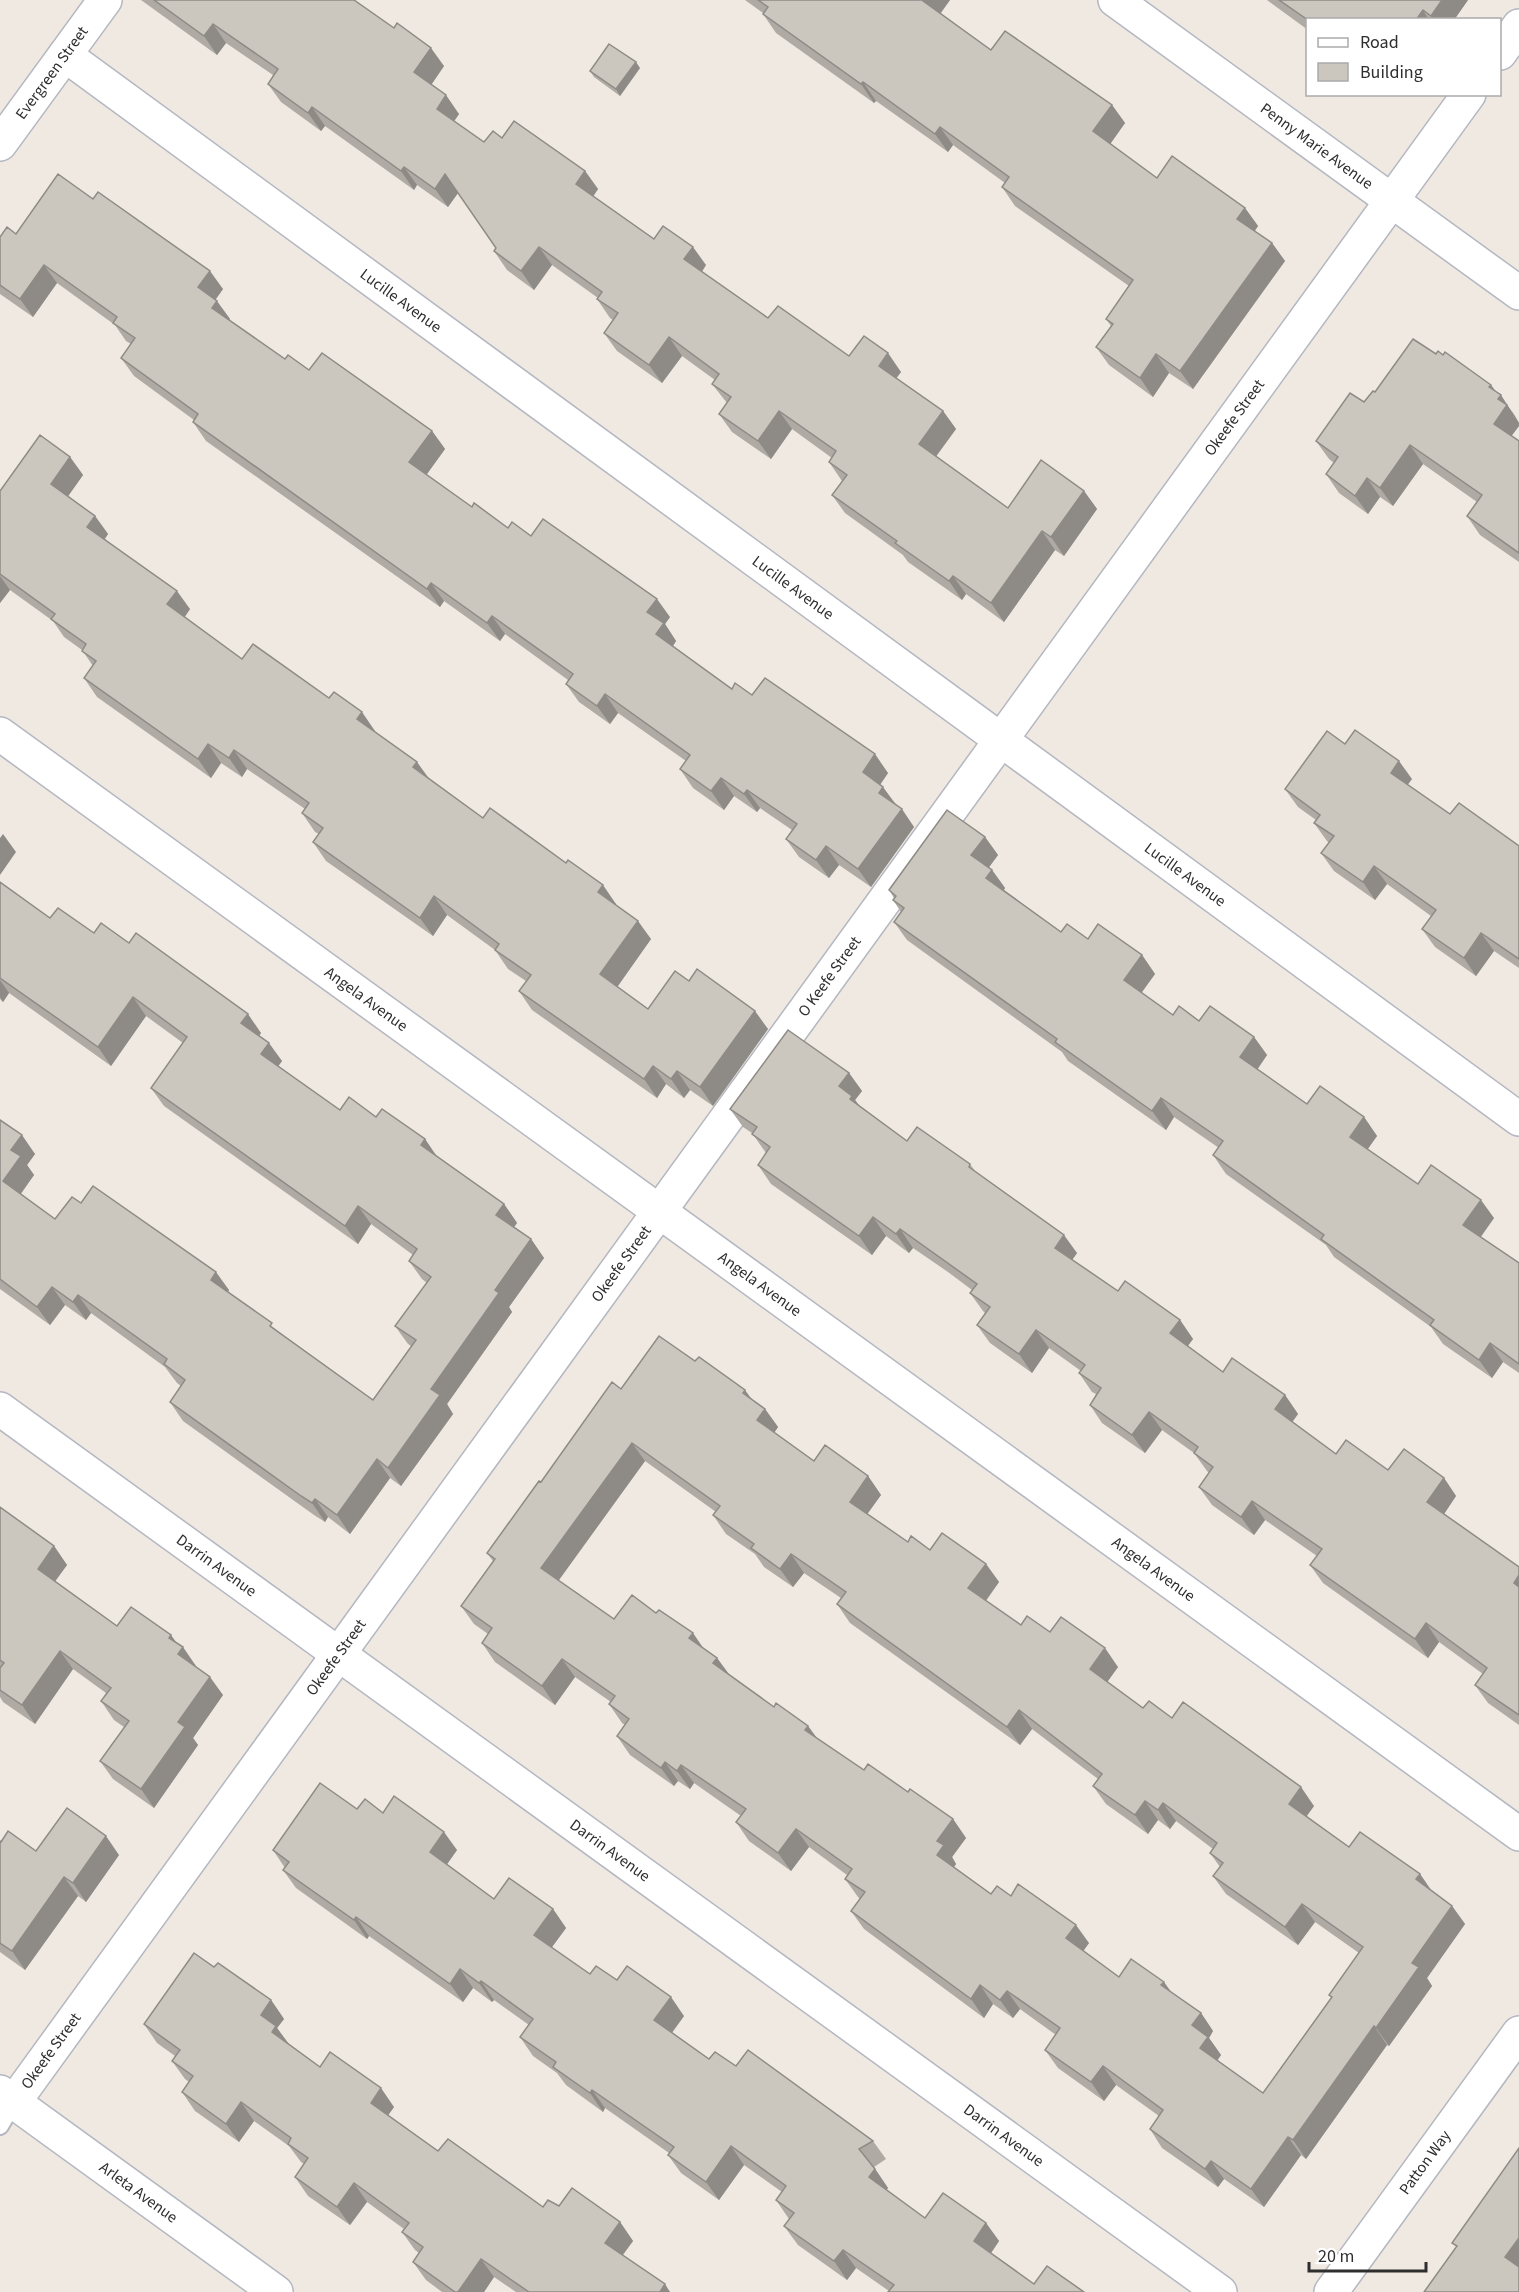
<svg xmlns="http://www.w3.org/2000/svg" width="1519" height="2292" font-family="'Source Sans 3',sans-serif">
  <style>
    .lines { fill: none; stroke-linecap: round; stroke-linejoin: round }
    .service-casing { stroke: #b4b7c1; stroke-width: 20 }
    .minor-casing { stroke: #b4b7c1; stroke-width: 36 }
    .tertiary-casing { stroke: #b4b7c1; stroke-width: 36 }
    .service { stroke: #fff; stroke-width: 16 }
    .minor { stroke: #fff; stroke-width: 33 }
    .tertiary { stroke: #fff; stroke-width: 33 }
    .wall { fill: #afaba4; fill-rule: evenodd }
    .shaded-wall { fill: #8e8b86 }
    .building { fill: #cbc7bf; stroke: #8e8b86; stroke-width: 1.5; fill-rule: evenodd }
    .labels { text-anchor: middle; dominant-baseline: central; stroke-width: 4.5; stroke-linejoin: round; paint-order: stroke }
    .street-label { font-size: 16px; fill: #2e2e2e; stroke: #fff }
  </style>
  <rect width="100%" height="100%" fill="#efe9e1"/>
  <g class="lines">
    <defs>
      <path id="service" d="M0,2126L14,2102"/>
      <g id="minor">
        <path id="s1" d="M1115,0L1519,293"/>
        <path d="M1500,53L1519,26"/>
        <path id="s2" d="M65,55L1519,1119"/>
        <path id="s3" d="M0,144L105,0"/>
        <path id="s4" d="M0,734L1519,1834"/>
        <path id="s5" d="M0,1409L1220,2292"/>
        <path id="s6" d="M0,2092L276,2292"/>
        <path id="s7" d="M14,2102L1469,94"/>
      </g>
      <g id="tertiary">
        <path id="s8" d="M1331,2292L1519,2033"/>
      </g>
    </defs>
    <use href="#service" class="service-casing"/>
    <use href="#minor" class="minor-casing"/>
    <use href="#tertiary" class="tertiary-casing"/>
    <use href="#service" class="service"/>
    <use href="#minor" class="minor"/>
    <use href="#tertiary" class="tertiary"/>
  </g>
  <g class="wall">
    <path d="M141,0H354L444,66L431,85L459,114L454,121L484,142L502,138L585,171L598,189L593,196L654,239L706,265L702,272L768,318L849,356L901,372L896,378L943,411L956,429L936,456L1008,508L1084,491L1097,509L1064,556L1055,550L1004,622L966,594L962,600L908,562L903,555L845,513L832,495L842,481L829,462L832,458L792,429L771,459L732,432L719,414L727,403L712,384L715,380L682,356L662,383L617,351L604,333L613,320L610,318L597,299L598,298L552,265L534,290L507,270L494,251L496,248L458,193L448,207L417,185L414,190L325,126L321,131L281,102L268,84L273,75L226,43L217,55Z"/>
    <path d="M745,0H950L941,13L991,50L1112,105L1125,123L1110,144L1157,178L1245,208L1258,226L1255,231L1272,243L1285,261L1193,389L1169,373L1153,397L1109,365L1096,347L1111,326L1106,319L1129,286L1015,206L1002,187L1005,183L953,145L948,152L876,101L874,103L776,33L763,14V13Z"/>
    <path d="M1267,0H1468L1454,20H1308V30Z"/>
    <path d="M640,68L620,96L594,77L590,71Z"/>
    <path d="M93,199L223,289L215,300L230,319L229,320L285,359L432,431L445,449L426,475L472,507L508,528L531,536L670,617L665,624L676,641L673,646L732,689L752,695L888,773L880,784L914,827L871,887L839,865L829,878L799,857L786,839L792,830L760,808L757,812L734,796L724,810L693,788L680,769L686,761L618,713L610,724L579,702L566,684L568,680L505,634L500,641L444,601L440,607L206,441L193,422L194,420L134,376L121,358L131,344L126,341L115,325L57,283L33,317L0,294V237L16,234Z"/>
    <path d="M1436,354L1491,385L1514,414L1519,423V426L1511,436L1519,441V562L1480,535L1467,516L1477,502L1423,464L1393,506L1380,497L1368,514L1339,493L1326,474L1334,463L1329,459L1316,441L1364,402L1375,392Z"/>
    <path d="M70,457L83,475L68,496L95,516L108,534L105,539L190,609L185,617L242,659L375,731V732L429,778L483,818L616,904L615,905L651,939L617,987L648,1009L689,981L768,1029L713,1106L690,1090L684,1098L666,1084L657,1098L532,1010L519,991L526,981L508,969L495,950L447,915L433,936L326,861L313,842L319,834L315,832L302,813L305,809L247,769L242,777L221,763L211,778L97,697L84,678L93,666L82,650L64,637L53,621L10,590L0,603V491Z"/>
    <path d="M1412,779L1407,785L1450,814L1519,846V968L1494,951L1476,976L1435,947L1422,929L1431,916L1387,884L1375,900L1334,871L1321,853L1329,843L1327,841L1314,823L1316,820L1298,807L1285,789Z"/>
    <path d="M985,837L998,855L989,867L992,870L1005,888L1004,890L1061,932L1142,955L1155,974L1141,993L1173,1015L1199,1021L1254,1037L1267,1055L1257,1069L1307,1104L1364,1117L1377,1136L1367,1149L1418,1184L1494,1218L1481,1237L1519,1263V1373L1503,1362L1492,1378L1443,1344L1431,1327L1334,1257L1326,1245L1226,1174L1213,1155L1219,1148L1174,1117L1166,1130L1068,1061L1062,1052L907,940L894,922L901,912L893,900L894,898L889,890Z"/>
    <path d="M0,882L50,918L94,933L261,1033L259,1036L282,1061L278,1066L340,1110L376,1117L425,1139L436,1156L504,1204L517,1223L514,1227L531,1239L544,1258L509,1307L512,1312L447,1404L453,1414L401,1486L390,1478L350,1534L328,1517L325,1522L314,1515L183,1421L170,1402L181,1386L177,1383L165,1367L91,1313L86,1320L65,1305L50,1325L0,1289V1120L35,1154L27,1165L34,1175L21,1194L55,1219L229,1290L228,1292L278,1331L373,1400L411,1346L408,1344L395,1326L427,1283L422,1279L409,1261L413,1255L371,1224L358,1244L164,1106L151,1088L183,1043L146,1016L111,1066L9,993L3,1002L0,999Z"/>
    <path d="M849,1073L862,1091L855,1100L859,1105L907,1141L970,1164L975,1171L1077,1253L1072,1260L1118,1291L1180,1320L1193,1339L1188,1346L1223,1372L1285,1395L1298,1414L1292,1422L1336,1454L1388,1470L1444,1478L1456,1496L1444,1514L1519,1567V1725L1488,1703L1475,1685L1483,1674L1439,1642L1428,1658L1323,1583L1310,1565L1317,1556L1265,1520L1254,1535L1212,1505L1199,1487L1209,1473L1207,1471L1194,1453L1162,1430L1145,1453L1102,1423L1090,1405L1096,1394L1092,1392L1079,1373L1081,1371L1049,1348L1032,1373L990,1343L977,1325L985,1313L983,1311L970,1293L972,1290L948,1272L913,1248L909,1253L886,1236L872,1255L771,1184L758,1165L766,1153L752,1133L743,1127L730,1109Z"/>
    <path d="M695,1361L765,1409L778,1427L774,1433L814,1461L868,1476L881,1495L867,1514L908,1542L930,1550L986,1564L999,1582L986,1601L1021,1625L1050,1632L1118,1667L1107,1682L1143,1708L1172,1718L1314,1806L1307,1816L1349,1847L1420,1874L1431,1890L1452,1906L1465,1924L1427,1978L1432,1986L1389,2046L1387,2045L1306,2159L1301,2155L1264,2207L1224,2179L1218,2187L1162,2148L1150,2129L1159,2116L1116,2085L1104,2101L1058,2068L1045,2050L1056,2035L1020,2009L1013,2018L993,2004L984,2018L864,1929L851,1911L860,1899L858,1897L845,1879L847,1875L809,1847L791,1871L749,1841L736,1822L741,1816L694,1783L690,1789L678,1781L674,1786L630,1755L617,1736L625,1725L622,1723L609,1704L611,1702L575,1677L555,1705L495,1662L482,1643L488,1634L474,1624L461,1606L493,1561L487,1553L541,1482L621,1389ZM645,1461L716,1512L713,1515L726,1534L755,1554L764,1567L793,1587L804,1573L841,1598L837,1604L850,1623L1020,1745L1032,1729L1098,1779L1093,1786L1106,1804L1148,1834L1158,1820L1170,1829L1176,1821L1213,1849L1210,1853L1220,1867L1213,1876L1226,1894L1298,1945L1315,1922L1359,1953L1329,1995L1331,1998L1263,2093L1217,2060L1221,2055L1209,2038L1213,2031L1201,2013L1170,1991L1119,1977L1083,1951L1089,1943L1011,1896L991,1894L954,1867L956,1864L952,1857L966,1838L953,1819L908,1792L864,1770L817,1738L808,1726L774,1707L729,1674L717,1658L702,1647L614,1619L558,1580Z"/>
    <path d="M0,1507L54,1546L67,1565L55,1581L117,1626L177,1643L195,1667L223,1695L193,1738L198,1745L154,1808L113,1779L100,1761L124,1727L114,1720L101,1701L106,1693L73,1669L35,1724L3,1702L0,1697Z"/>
    <path d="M357,1809L383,1813L457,1850L447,1864L494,1899L553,1909L566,1928L551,1948L590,1974L617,1980L684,2016L672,2033L709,2059L736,2066L873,2141L886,2159L874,2167L888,2188L886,2190L925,2218L986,2223L999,2241L991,2253L1034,2284L889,2291L856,2268L847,2280L798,2245L784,2226L789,2219L776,2200L782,2192L744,2165L719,2200L681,2173L668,2155L669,2153L605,2108L603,2112L566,2085L557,2073L533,2056L520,2037L529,2025L494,2000L492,2002L473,1988L463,2002L369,1936L367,1939L296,1888L283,1870L285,1868L273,1850Z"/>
    <path d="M0,1841L36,1851L119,1855L86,1902L78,1896L25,1970L0,1952Z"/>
    <path d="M214,1967L271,2000L284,2019L277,2028L288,2044L320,2067L394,2107L388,2115L438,2151L543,2207L559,2206L620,2222L633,2241L623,2255L670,2292H516L494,2277L484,2292H442L426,2280L413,2262L419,2253L415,2250L402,2232L404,2229L367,2202L350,2225L308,2196L295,2177L304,2164L301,2162L289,2146L254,2121L239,2142L195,2111L182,2092L189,2082L185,2079L172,2061L175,2056L157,2043L144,2024Z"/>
  </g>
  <g class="shaded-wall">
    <path d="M924,0H950L936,19L923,1Z"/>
    <path d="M1442,0H1468L1454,20H1433L1431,16Z"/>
    <path d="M1423,10L1429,20H1416Z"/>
    <path d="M213,24L226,43L217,55L204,36Z"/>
    <path d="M431,48L444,66L427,91L414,72Z"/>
    <path d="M636,62L640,68L620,96L616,89Z"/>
    <path d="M863,82L876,101L874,103L861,84Z"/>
    <path d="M446,95L459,114L450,127L437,109Z"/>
    <path d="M1112,105L1125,123L1106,150L1093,131Z"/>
    <path d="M312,107L325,126L321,131L308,113Z"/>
    <path d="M940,127L953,145L948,152L935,134Z"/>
    <path d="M404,167L417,185L414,190L401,171Z"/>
    <path d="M585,171L598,189L589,203L576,184Z"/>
    <path d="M445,174L458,193L448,207L435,189Z"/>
    <path d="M1245,208L1258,226L1250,237L1237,219Z"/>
    <path d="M1272,243L1285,261L1193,389L1180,371Z"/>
    <path d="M539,247L552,265L534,290L521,271Z"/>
    <path d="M693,247L706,265L697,278L684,259Z"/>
    <path d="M44,265L57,283L33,317L20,299Z"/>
    <path d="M210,271L223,289L211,306L198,287Z"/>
    <path d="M217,301L230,319L225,326L212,308Z"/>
    <path d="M669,337L682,356L662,383L649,365Z"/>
    <path d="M888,353L901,372L892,384L879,366Z"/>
    <path d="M1156,354L1169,373L1153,397L1140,378Z"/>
    <path d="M1491,385L1499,397L1501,395L1519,423V426L1507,442L1494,424L1489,387Z"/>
    <path d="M779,411L792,429L771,459L758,441Z"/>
    <path d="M943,411L956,429L932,462L919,444Z"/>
    <path d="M432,431L445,449L422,481L409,462Z"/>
    <path d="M1410,445L1423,464L1393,506L1380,488Z"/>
    <path d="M70,457L83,475L64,502L51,484Z"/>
    <path d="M1367,478L1380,497L1368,514L1355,496Z"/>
    <path d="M1084,491L1097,509L1064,556L1051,537Z"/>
    <path d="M95,516L108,534L100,545L87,527Z"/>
    <path d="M1042,531L1055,550L1004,622L991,603Z"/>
    <path d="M0,576L10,590L0,603Z"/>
    <path d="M953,576L966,594L962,600L949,581Z"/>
    <path d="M431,583L444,601L440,607L427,589Z"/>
    <path d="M177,591L190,609L180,623L167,604Z"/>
    <path d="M657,599L670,617L665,624L676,641L669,652L656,634L647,612Z"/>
    <path d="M492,616L505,634L500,641L487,623Z"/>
    <path d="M605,694L618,713L610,724L597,706Z"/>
    <path d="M362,712L375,731L370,738L357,719Z"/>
    <path d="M208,744L221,763L211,778L198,759Z"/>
    <path d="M234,750L247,769L242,777L229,758Z"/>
    <path d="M875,754L888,773L876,791L863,772Z"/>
    <path d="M1399,761L1412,779L1403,791L1391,773Z"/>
    <path d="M417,762L430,780L413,767Z"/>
    <path d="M721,778L734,796L724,810L711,791Z"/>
    <path d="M883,787L896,805L879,793Z"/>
    <path d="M747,790L760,808L757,812L744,794Z"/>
    <path d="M902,809L914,827L871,887L858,869Z"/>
    <path d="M3,834L16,852L0,875V838Z"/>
    <path d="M985,837L998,855L984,874L971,855Z"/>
    <path d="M826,846L839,865L829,878L816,860Z"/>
    <path d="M1374,866L1387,884L1375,900L1363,882Z"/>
    <path d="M992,870L1005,888L1000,896L986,878Z"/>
    <path d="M603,885L616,904L611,911L598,892Z"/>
    <path d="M434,896L447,915L433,936L420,918Z"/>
    <path d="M638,921L651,939L613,993L600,974Z"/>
    <path d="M1481,933L1494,951L1476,976L1464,958Z"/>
    <path d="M1142,955L1155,974L1137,999L1124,980Z"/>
    <path d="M0,980L9,993L3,1002L0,997Z"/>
    <path d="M133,997L146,1016L111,1066L98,1047Z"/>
    <path d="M755,1011L768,1029L713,1106L700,1087Z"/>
    <path d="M248,1014L261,1033L254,1042L241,1023Z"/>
    <path d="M1254,1037L1267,1055L1253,1076L1240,1057Z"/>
    <path d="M269,1043L282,1061L274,1072L261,1054Z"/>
    <path d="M653,1066L666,1084L657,1098L644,1079Z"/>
    <path d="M677,1071L690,1090L684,1098L671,1079Z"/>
    <path d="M849,1073L862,1091L855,1100L865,1114L863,1117L839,1086Z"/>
    <path d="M1161,1098L1174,1117L1166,1130L1152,1111Z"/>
    <path d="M1364,1117L1377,1136L1363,1156L1350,1137Z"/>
    <path d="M22,1135L35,1154L27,1165L34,1175L16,1200L3,1181L11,1150Z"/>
    <path d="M425,1139L438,1158L421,1145Z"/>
    <path d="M1481,1200L1494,1218L1476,1243L1463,1225Z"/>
    <path d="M504,1204L517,1223L509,1234L496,1215Z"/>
    <path d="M358,1206L371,1224L358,1244L345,1226Z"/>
    <path d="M873,1217L886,1236L872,1255L859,1236Z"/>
    <path d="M900,1229L913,1248L909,1253L896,1234Z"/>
    <path d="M1064,1235L1077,1253L1067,1267L1055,1248Z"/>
    <path d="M531,1239L544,1258L509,1307L512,1312L447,1404L453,1414L401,1486L388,1468L431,1389L495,1290Z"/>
    <path d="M216,1272L229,1290L224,1298L211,1280Z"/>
    <path d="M52,1287L65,1305L50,1325L37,1307Z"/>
    <path d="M78,1295L91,1313L86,1320L73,1302Z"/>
    <path d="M1180,1320L1193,1339L1183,1352L1170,1333Z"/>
    <path d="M1036,1330L1049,1348L1032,1373L1019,1354Z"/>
    <path d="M1490,1343L1503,1362L1492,1378L1479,1360Z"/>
    <path d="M745,1390L758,1408L743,1393Z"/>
    <path d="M1285,1395L1298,1414L1288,1428L1275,1409Z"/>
    <path d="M765,1409L778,1427L770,1439L757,1420Z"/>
    <path d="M1149,1412L1162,1430L1145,1453L1132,1435Z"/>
    <path d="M632,1443L645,1461L554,1587L541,1568Z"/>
    <path d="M377,1459L390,1478L350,1534L337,1515Z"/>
    <path d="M868,1476L881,1495L863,1520L850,1502Z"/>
    <path d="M1444,1478L1456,1496L1440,1520L1427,1502Z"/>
    <path d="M315,1499L328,1517L325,1522L312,1503Z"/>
    <path d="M1252,1501L1265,1520L1254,1535L1241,1517Z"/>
    <path d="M54,1546L67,1565L51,1587L38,1569Z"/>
    <path d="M791,1554L804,1573L793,1587L780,1569Z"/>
    <path d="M986,1564L999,1582L981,1607L968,1588Z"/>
    <path d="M1519,1575V1590L1514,1583Z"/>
    <path d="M1426,1623L1439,1642L1428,1658L1415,1639Z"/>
    <path d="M693,1633L706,1652L689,1638Z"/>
    <path d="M171,1635L181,1649L183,1647L196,1666L191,1673L178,1654L169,1638Z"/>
    <path d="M1105,1648L1118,1667L1103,1688L1090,1669Z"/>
    <path d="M60,1651L73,1669L35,1724L22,1705Z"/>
    <path d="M717,1658L730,1676L713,1663Z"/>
    <path d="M562,1659L575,1677L555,1705L542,1686Z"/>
    <path d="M210,1677L223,1695L193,1738L198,1745L154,1808L141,1789L178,1722Z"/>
    <path d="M1019,1710L1032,1729L1020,1745L1007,1727Z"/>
    <path d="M808,1726L821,1744L805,1730Z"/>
    <path d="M665,1762L678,1781L674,1786L661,1768Z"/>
    <path d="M681,1765L694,1783L690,1789L677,1771Z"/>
    <path d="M1301,1787L1314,1806L1302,1822L1289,1804Z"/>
    <path d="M1145,1801L1158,1820L1148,1834L1135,1815Z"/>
    <path d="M1163,1803L1176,1821L1170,1829L1158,1810Z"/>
    <path d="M953,1819L966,1838L952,1857L956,1864L950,1873L937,1855V1841Z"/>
    <path d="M796,1829L809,1847L791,1871L778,1853Z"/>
    <path d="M444,1832L457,1850L443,1870L430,1852Z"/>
    <path d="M106,1836L119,1855L86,1902L73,1883Z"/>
    <path d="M1420,1874L1433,1893L1416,1879Z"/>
    <path d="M64,1877L78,1896L25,1970L12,1951Z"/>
    <path d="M1302,1904L1315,1922L1298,1945L1285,1927Z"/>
    <path d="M1452,1906L1465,1924L1427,1978L1432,1986L1389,2046L1376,2028L1412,1963Z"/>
    <path d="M553,1909L566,1928L547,1954L534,1935Z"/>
    <path d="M356,1917L369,1936L367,1939L354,1920Z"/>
    <path d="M1076,1925L1089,1943L1079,1957L1066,1938Z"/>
    <path d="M460,1969L473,1988L463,2002L450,1984Z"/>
    <path d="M481,1981L494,2000L492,2002L479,1983Z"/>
    <path d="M1164,1982L1177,2000L1161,1985Z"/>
    <path d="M980,1985L993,2004L984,2018L971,1999Z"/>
    <path d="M1007,1991L1020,2009L1013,2018L1000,2000Z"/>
    <path d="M671,1997L684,2016L667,2039L654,2020Z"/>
    <path d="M271,2000L284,2019L277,2028L289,2044L285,2050L261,2015Z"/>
    <path d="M1201,2013L1213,2031L1209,2038L1221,2055L1213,2067L1200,2048L1192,2025Z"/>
    <path d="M1374,2026L1387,2045L1306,2159L1293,2140Z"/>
    <path d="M1103,2066L1116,2085L1104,2101L1091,2082Z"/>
    <path d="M381,2088L394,2107L384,2121L371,2103Z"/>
    <path d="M592,2090L605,2108L603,2112L590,2093Z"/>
    <path d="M241,2102L254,2121L239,2142L226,2124Z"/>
    <path d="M1288,2137L1301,2155L1264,2207L1251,2189Z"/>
    <path d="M731,2146L744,2165L719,2200L706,2182Z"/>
    <path d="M1211,2161L1224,2179L1218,2187L1205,2169Z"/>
    <path d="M875,2169L888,2188L882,2196L869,2177Z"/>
    <path d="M354,2183L367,2202L350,2225L337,2207Z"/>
    <path d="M620,2222L633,2241L618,2261L605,2243Z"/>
    <path d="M986,2223L999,2241L987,2259L974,2241Z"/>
    <path d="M1519,2238V2275L1505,2257Z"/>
    <path d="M843,2250L856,2268L847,2280L834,2261Z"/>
    <path d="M481,2259L494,2277L484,2292H458Z"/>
    <path d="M665,2284L670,2292H659Z"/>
  </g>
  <g class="building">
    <path d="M154,0H354L394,28L397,23L431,48L414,72L446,95L437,109L484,142L493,131L502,138L514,121L585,171L576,184L654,239L663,226L693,247L684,259L768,318L778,306L849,356L864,336L888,353L879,366L943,411L919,444L1008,508L1041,460L1084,491L1051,537L1042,531L991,603L953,576L949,581L895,543L897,541L832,495L847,475L829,462L836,451L779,411L758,441L719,414L731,397L712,384L719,374L669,337L649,365L604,333L618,313L597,299L602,292L539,247L521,271L494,251L496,248L445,174L435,189L404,167L401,171L312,107L308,113L268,84L278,69L213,24L204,36Z"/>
    <path d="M758,0H924L923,1L991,50L1005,31L1112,105L1093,131L1157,178L1172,156L1245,208L1237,219L1272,243L1180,371L1156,354L1140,378L1096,347L1113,324L1106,319L1133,280L1002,187L1009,177L940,127L935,134L863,82L861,84L763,14L768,7Z"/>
    <path d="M1279,0H1442L1431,16L1423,10L1416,20H1308Z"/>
    <path d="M609,44L636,62L616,89L590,71Z"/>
    <path d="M58,174L93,199L98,192L210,271L198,287L217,301L212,308L285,359L288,355L309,370L322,353L432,431L409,462L472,507L474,503L508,528L512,522L531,536L543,519L657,599L647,612L664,623L656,634L732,689L735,683L752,695L765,678L875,754L863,772L883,787L879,793L902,809L858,869L826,846L816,860L786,839L797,824L747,790L744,794L721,778L711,791L680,769L690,755L605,694L597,706L566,684L573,674L492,616L487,623L431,583L427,589L193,422L198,414L121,358L135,338L113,323L117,317L44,265L20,299L0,285V237L7,227L16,234Z"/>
    <path d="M1413,339L1436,354L1438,351L1443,355L1445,352L1491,385L1489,387L1501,395L1498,399L1507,405L1494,424L1519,441V553L1467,516L1482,495L1410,445L1380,488L1367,478L1355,496L1326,474L1338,457L1316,441L1350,393L1364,402L1373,391L1375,392Z"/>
    <path d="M40,435L70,457L51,484L95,516L87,527L177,591L167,604L242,659L253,644L329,698L334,692L362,712L357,719L417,762L413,767L483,818L490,808L566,863L568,860L603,885L598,892L638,921L600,974L648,1009L675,971L689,981L697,969L755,1011L700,1087L677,1071L671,1079L653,1066L644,1079L519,991L531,975L495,950L499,944L434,896L420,918L313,842L323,828L302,813L309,803L234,750L229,758L208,744L198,759L84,678L96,661L82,651L86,644L51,619L55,614L0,574V491Z"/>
    <path d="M1355,730L1399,761L1391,773L1450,814L1459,803L1519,846V959L1481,933L1464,958L1422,929L1436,910L1374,866L1363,882L1321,853L1334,836L1314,823L1320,815L1285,789L1327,731L1345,744Z"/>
    <path d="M947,810L985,837L971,855L992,870L986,878L1061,932L1067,924L1088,939L1098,924L1142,955L1124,980L1173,1015L1179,1006L1199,1021L1210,1006L1254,1037L1240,1057L1307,1104L1320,1086L1364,1117L1350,1137L1418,1184L1431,1165L1481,1200L1463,1225L1519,1263V1364L1490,1343L1479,1360L1430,1325L1434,1320L1321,1239L1324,1235L1213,1155L1223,1141L1161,1098L1152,1111L1055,1042L1057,1039L894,922L904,908L893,900L896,896L889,890Z"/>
    <path d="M0,882L50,918L58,908L94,933L101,923L129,943L136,933L248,1014L241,1023L269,1043L261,1054L340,1110L349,1097L376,1117L382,1109L425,1139L421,1145L504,1204L496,1215L531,1239L495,1290L499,1293L431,1389L440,1395L388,1468L377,1459L337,1515L315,1499L312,1503L301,1496L170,1402L185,1380L164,1364L167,1359L78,1295L73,1302L52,1287L37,1307L0,1279V1120L22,1135L11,1150L21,1156L3,1181L55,1219L72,1197L81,1203L93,1186L216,1272L211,1280L272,1323L270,1326L373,1400L416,1340L395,1326L431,1277L409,1261L417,1249L358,1206L345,1226L151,1088L187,1037L133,997L98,1047L0,978Z"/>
    <path d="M788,1030L849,1073L839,1086L852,1096L850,1099L907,1141L917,1127L970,1164L969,1167L1064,1235L1055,1248L1118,1291L1125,1281L1180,1320L1170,1333L1223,1372L1232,1358L1285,1395L1275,1409L1336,1454L1346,1440L1388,1470L1404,1449L1444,1478L1427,1502L1519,1567V1575L1514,1583L1519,1587V1715L1475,1685L1487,1668L1426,1623L1415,1639L1310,1565L1322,1549L1252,1501L1241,1517L1199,1487L1213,1467L1194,1453L1198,1447L1149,1412L1132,1435L1090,1405L1101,1388L1079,1373L1085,1365L1036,1330L1019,1354L977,1325L990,1307L970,1293L977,1284L900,1229L896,1234L873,1217L859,1236L758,1165L770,1147L752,1134L757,1127L730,1109Z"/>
    <path d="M659,1336L695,1361L699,1357L745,1390L743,1393L765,1409L757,1420L814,1461L825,1445L868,1476L850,1502L908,1542L911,1536L930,1550L942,1533L986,1564L968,1588L1021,1625L1027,1616L1050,1632L1061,1617L1105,1648L1090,1669L1143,1708L1149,1701L1172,1718L1183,1702L1301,1787L1289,1804L1349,1847L1360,1832L1420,1874L1416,1879L1452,1906L1412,1963L1419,1967L1376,2028L1374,2026L1293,2140L1288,2137L1251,2189L1211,2161L1205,2169L1150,2129L1163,2110L1103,2066L1091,2082L1045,2050L1060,2028L1007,1991L1000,2000L980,1985L971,1999L851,1911L865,1892L845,1879L852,1869L796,1829L778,1853L736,1822L746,1809L681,1765L677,1771L665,1762L661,1768L617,1736L629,1719L609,1704L615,1696L562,1659L542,1686L482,1643L492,1628L461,1606L495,1559L487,1553L539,1481L541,1482L612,1382L621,1389ZM632,1443L720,1506L713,1515L754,1544L751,1548L780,1569L791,1554L846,1592L837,1604L1007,1727L1019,1710L1102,1774L1093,1786L1135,1815L1145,1801L1158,1810L1163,1803L1217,1843L1210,1853L1223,1863L1213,1876L1285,1927L1302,1904L1363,1947L1329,1995L1332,1997L1263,2093L1200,2048L1208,2037L1192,2025L1201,2013L1161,1985L1164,1982L1131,1959L1119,1977L1066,1938L1076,1925L1018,1884L1011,1896L997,1886L991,1894L937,1855L944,1845L937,1841L953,1819L910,1789L908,1792L868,1764L864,1770L805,1730L808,1726L776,1703L774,1707L713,1663L717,1658L689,1638L693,1633L659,1610L656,1613L632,1595L614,1619L541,1568Z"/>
    <path d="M0,1507L54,1546L38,1569L117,1626L131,1607L171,1635L169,1638L183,1647L178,1654L210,1677L178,1722L185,1727L141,1789L100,1761L129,1721L101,1701L111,1688L60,1651L22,1705L0,1690V1668L4,1663L0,1660Z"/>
    <path d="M320,1783L357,1809L365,1799L383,1813L394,1796L444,1832L430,1852L494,1899L509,1878L553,1909L534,1935L590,1974L596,1966L617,1980L627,1966L671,1997L654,2020L709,2059L715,2052L736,2066L748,2050L873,2141L859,2149L875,2169L869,2177L925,2218L943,2193L986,2223L974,2241L1034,2284L1047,2266L1084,2292H888L894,2285L843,2250L834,2261L784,2226L794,2213L776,2200L786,2186L731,2146L706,2182L668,2155L674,2147L592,2090L590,2093L553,2067L556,2062L520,2037L533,2019L481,1981L479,1983L460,1969L450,1984L356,1917L354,1920L283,1870L289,1862L273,1850Z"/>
    <path d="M67,1808L106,1836L73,1883L64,1877L12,1951L0,1943V1841L1,1842L8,1831L36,1851Z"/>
    <path d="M194,1953L214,1967L218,1963L271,2000L261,2015L276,2026L272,2032L320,2067L330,2052L381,2088L371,2103L438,2151L448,2139L543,2207L548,2200L559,2206L572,2188L620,2222L605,2243L665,2284L660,2292H529L481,2259L458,2292H455L413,2262L423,2247L402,2232L409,2223L354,2183L337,2207L295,2177L308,2158L288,2144L291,2138L241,2102L226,2124L182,2092L193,2076L172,2061L180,2050L144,2024Z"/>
    <path d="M1519,2148V2238L1505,2257L1519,2267V2292H1424L1457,2246L1452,2243Z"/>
  </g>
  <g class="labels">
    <g class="street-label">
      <text stroke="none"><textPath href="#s3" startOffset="88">Evergreen Street</textPath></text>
      <text stroke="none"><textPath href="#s1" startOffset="249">Penny Marie Avenue</textPath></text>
      <text stroke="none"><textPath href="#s2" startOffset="416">Lucille Avenue</textPath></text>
      <text stroke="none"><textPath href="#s7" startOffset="2080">Okeefe Street</textPath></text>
      <text stroke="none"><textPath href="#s2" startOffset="902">Lucille Avenue</textPath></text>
      <text stroke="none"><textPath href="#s2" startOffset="1388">Lucille Avenue</textPath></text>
      <text stroke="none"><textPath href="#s7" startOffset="1390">O Keefe Street</textPath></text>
      <text stroke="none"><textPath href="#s4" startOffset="452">Angela Avenue</textPath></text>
      <text stroke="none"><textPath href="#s7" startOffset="1035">Okeefe Street</textPath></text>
      <text stroke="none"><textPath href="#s4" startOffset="938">Angela Avenue</textPath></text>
      <text stroke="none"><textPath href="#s5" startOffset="267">Darrin Avenue</textPath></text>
      <text stroke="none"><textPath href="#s4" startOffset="1424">Angela Avenue</textPath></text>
      <text stroke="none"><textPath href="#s7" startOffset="549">Okeefe Street</textPath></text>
      <text stroke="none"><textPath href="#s5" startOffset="753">Darrin Avenue</textPath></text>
      <text stroke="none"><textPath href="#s7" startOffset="63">Okeefe Street</textPath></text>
      <text stroke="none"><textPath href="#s5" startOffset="1239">Darrin Avenue</textPath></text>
      <text stroke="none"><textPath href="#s8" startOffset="160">Patton Way</textPath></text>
      <text stroke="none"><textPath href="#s6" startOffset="171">Arleta Avenue</textPath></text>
    </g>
  </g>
  <rect x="1306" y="18" width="195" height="78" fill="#ffffff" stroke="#ababab" stroke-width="1.5"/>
  <rect x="1318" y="38" width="30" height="9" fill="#ffffff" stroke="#ababab" stroke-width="1.5"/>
  <text x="1360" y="48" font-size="18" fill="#2e2e2e">Road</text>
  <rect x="1318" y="63" width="30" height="18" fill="#cbc7bf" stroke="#ababab" stroke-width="1.5"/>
  <text x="1360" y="78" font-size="18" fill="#2e2e2e">Building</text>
  <path d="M1309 2262v9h117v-9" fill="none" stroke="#2e2e2e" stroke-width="3"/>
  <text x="1318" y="2262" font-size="18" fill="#2e2e2e" stroke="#ffffff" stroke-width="4.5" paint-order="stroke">20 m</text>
</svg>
